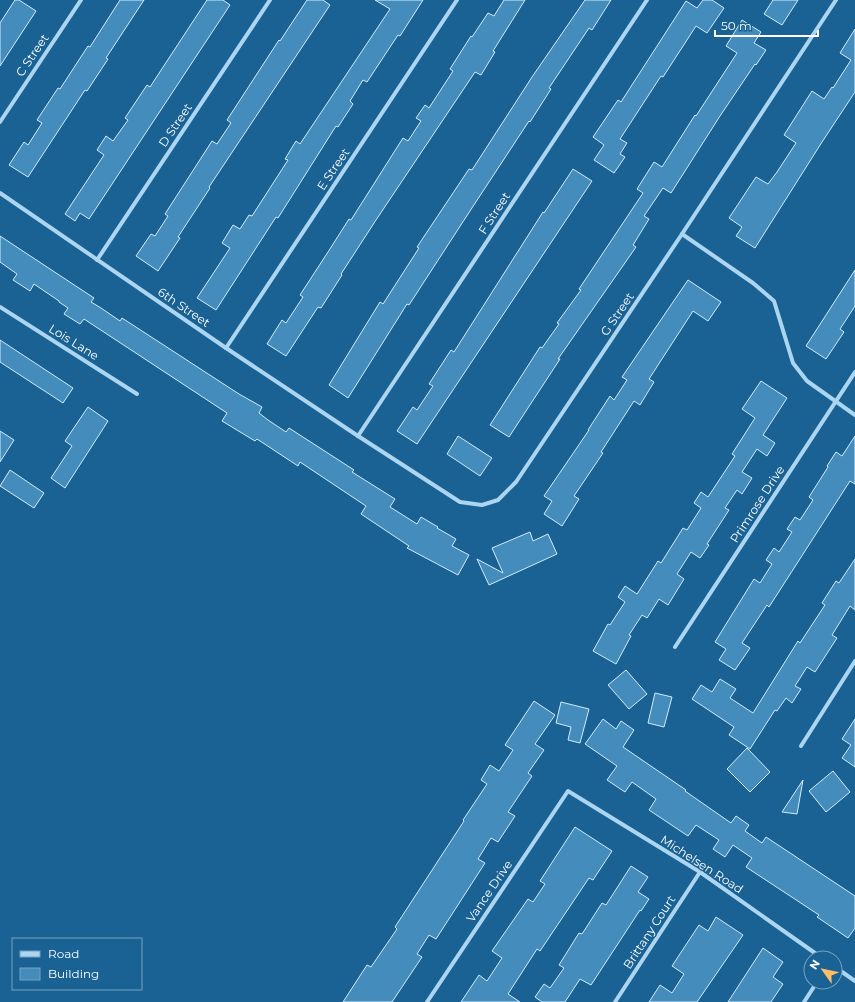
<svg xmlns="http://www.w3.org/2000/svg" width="855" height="1002" font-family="Montserrat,sans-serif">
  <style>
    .building { fill: #438cbb; stroke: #d2ebfb }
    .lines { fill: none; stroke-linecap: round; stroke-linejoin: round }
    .street { stroke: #abd5f0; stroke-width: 4 }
    .labels { text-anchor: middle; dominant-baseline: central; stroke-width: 3; stroke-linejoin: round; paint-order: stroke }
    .street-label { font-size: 12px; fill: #fff; stroke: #1a6294 }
  </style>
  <rect width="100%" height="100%" fill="#1a6294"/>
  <g class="building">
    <path d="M15,0H19L36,11L0,66V23Z"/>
    <path d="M120,0H144L106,58L108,59L87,91L85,90L28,177L9,165L24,142L28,145L42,123L37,120L58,88L60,89L88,46L90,47Z"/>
    <path d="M207,0H223L230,5L89,219L80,213L75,221L65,214L104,155L97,150L106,136L113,141L128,120L125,118L147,85L150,87Z"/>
    <path d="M307,0H323L330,5L209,187L210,188L178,237L180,238L158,271L136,256L151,234L155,236L168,216L165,214L212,141L217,144L231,123L227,120L279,40L280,41Z"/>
    <path d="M375,0H423L400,36L398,35L367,82L363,80L350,101L353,104L338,127L336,126L278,218L276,217L216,310L197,298L230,248L222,243L233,225L240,229L249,215L252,216L288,160L285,159L296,141L300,144L390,9Z"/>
    <path d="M504,0H525L493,51L495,52L481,75L475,72L469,81L376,220L341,274L342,275L321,308L318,307L286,356L267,344L282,320L286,323L303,297L300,295L328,252L349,219L351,220L403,138L408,141L421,121L416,118L425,105L429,108L453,71L450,69L471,36L472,37L488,13L494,16Z"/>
    <path d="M585,0H611L592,30L589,28L549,88L551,89L530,122L529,121L468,214L409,305L407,304L348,398L329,385L380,302L383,304L419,248L417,247L469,169L472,170L532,77Z"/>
    <path d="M703,0H712L724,8L707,33L696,26L663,77L661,76L620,139L627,143L620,154L625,157L614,173L594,160L604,145L593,137L618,100L621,102L686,1L697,8Z"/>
    <path d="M773,0H798L782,25L764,14Z"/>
    <path d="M742,20L761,32L754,43L766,50L756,65L755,64L720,116L671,193L663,188L644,216L649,219L633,245L636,247L558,359H560L509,437L490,425L540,347L542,348L559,324L557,323L581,290L579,289L643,193L637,189L654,162L662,167L695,115L696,116L737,53L726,46Z"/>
    <path d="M855,29V92L822,142L755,248L736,236L742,227L729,218L756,177L768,184L777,172L796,143L784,135L812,91L824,99L832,87L833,88L851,60L840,53Z"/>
    <path d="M573,169L592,181L417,444L397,431L413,407L417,410L433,386L429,384L451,350L454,352L543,212L544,213Z"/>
    <path d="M0,236L94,298L91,302L101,308L120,321L122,318L239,394L262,407L259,413L268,420L286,432L289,428L354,470L352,472L395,499L390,507L417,524L421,517L438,527L437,528L456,539L452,546L469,555L458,575L407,548L409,546L361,514L366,506L300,462L298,466L257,439L255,441L222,421L227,413L84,319L80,324L64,314L68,308L59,302V301L34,284L30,291L13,280L17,274L0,262Z"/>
    <path d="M855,270V306L840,329L844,332L826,359L806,346Z"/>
    <path d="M688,280L721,302L708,321L693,311L649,379L654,382L640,405L634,401L601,452L603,453L574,496L579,499L562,526L544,514L552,501L544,496L589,430H588L610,396L614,400L627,380L622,377Z"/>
    <path d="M0,340L73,388L63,403L0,362Z"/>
    <path d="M761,381L787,398L763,435L775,443L767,456L757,449L742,472L752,478L742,494L737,490L725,508L729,510L707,544L709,545L700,558L691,552L677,574L684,579L668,605L659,599L647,618L642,615L629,635L631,636L616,664L593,651L608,624L610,625L625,602L618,597L625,586L637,594L658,561L661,563L683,528L687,530L701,508L694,503L701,492L708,497L735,456L732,454L755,418L742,409Z"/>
    <path d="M88,407L108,421L65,488L51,478L72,446L65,441Z"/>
    <path d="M0,431L14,440L0,462Z"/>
    <path d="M458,436L492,458L480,476L447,454Z"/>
    <path d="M855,436V484L850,481L769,607L767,605L742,643L750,648L735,670L719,660L726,649L715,642L754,579L760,583L772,564L766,560L774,548L779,552L792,532L787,529L795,517L800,520L813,500L809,497L828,467L827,466L836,452L842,456Z"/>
    <path d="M10,470L44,493L34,508L0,486Z"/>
    <path d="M530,532L533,541L548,534L557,554L489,585L477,559L503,573L492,548Z"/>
    <path d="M855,559V610L850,606L832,635L837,638L815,672L807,667L795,686L801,689L792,703L786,698L777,711L775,710L750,749L729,735L734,727L692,699L701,685L712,692L720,679L736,689L730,698L753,713L798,641L800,643L825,605L822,603L836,581L839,583Z"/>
    <path d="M626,670L647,694L629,709L608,685Z"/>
    <path d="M655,693L672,697L664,727L648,723Z"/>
    <path d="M534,701L555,715L535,744L544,750L528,773L532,776L508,812L515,816L498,842L491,838L478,859L485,863L436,939L429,935L417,954L422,957L392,1002H343L367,965L371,967L397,929L395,927L464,821L463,820L487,784L481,780L490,765L499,771L513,750L505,745Z"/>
    <path d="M561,702L589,709L580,743L568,740L571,727L556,723Z"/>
    <path d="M603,719L616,729L621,721L634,730L623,747L686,790L685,791L731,823L736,816L749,825L745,831L762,843L766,837L855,896V928L848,938L817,917L819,915L746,867L752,858L733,845L725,857L713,849L719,840L696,825L688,836L649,810L656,799L632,782L625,792L607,780L617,766L585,744Z"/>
    <path d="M855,719V767L842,758L851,745L842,739Z"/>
    <path d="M747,748L770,772L750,792L727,769Z"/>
    <path d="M833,771L850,792L826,812L809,791Z"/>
    <path d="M803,780L797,814L782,812Z"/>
    <path d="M575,827L612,851L593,880L589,878L540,951L537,949L508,994L520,1002H461L479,975L487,981L502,958L492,951L528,899L533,902L545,884L540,881Z"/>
    <path d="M631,866L648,877L638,892L649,899L641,911L640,910L591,985L580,979L565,1002H542L535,997L544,984L550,988L564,968L559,965L579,933L582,934L602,903L606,905Z"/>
    <path d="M716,917L743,935L697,1002H649L660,985L672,993L684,974L672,966L699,925L708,931Z"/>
    <path d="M763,948L783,962L773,977L783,984L771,1002H728Z"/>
  </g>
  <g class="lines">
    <g class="street">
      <path d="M0,122L81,0"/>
      <path d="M0,193L226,348L358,436L460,502L482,505L498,500L516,482L682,234L836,0"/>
      <path d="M682,234L753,283L774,301L793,363L807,381L855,415"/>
      <path d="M97,260L270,0"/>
      <path d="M0,307L137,394"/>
      <path d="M226,348L457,0"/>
      <path d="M358,436L647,0"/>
      <path d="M675,647L855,372"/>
      <path d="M801,746L855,661"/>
      <path d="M835,967L855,981"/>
      <path d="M427,1002L568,791L700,872L822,958"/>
      <path d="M615,1002L700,872"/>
      <path d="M804,1002L817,982"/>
    </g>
  </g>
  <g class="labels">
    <g class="street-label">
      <text transform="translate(32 55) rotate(-56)">C Street</text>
      <text transform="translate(175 125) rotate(-56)">D Street</text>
      <text transform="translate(333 169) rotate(-56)">E Street</text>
      <text transform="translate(494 213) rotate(-57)">F Street</text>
      <text transform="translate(184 307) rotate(34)">6th Street</text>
      <text transform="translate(617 314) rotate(-56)">G Street</text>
      <text transform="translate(74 342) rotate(32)">Lois Lane</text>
      <text transform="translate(757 504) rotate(-57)">Primrose Drive</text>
      <text transform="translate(702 864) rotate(33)">Michelsen Road</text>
      <text transform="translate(489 891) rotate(-56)">Vance Drive</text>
      <text transform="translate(649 932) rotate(-57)">Brittany Court</text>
    </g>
  </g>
  <rect x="12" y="938" width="130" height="52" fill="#1a6294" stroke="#76a1bf"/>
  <rect x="20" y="951" width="20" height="6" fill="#abd5f0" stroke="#76a1bf"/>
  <text x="48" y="958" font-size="12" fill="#ffffff">Road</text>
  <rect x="20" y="968" width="20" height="12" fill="#438cbb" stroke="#76a1bf"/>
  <text x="48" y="978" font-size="12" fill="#ffffff">Building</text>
  <g transform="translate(823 970) rotate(303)"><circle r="19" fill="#1a6294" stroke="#76a1bf"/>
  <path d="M0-3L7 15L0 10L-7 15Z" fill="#ffbd6a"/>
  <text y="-6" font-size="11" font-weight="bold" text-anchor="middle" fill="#ffffff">N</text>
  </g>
  <path d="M715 30v6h103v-6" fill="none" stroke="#ffffff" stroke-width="2"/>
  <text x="721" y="30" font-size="12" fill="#ffffff" stroke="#1a6294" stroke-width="3" paint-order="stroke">50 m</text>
</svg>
